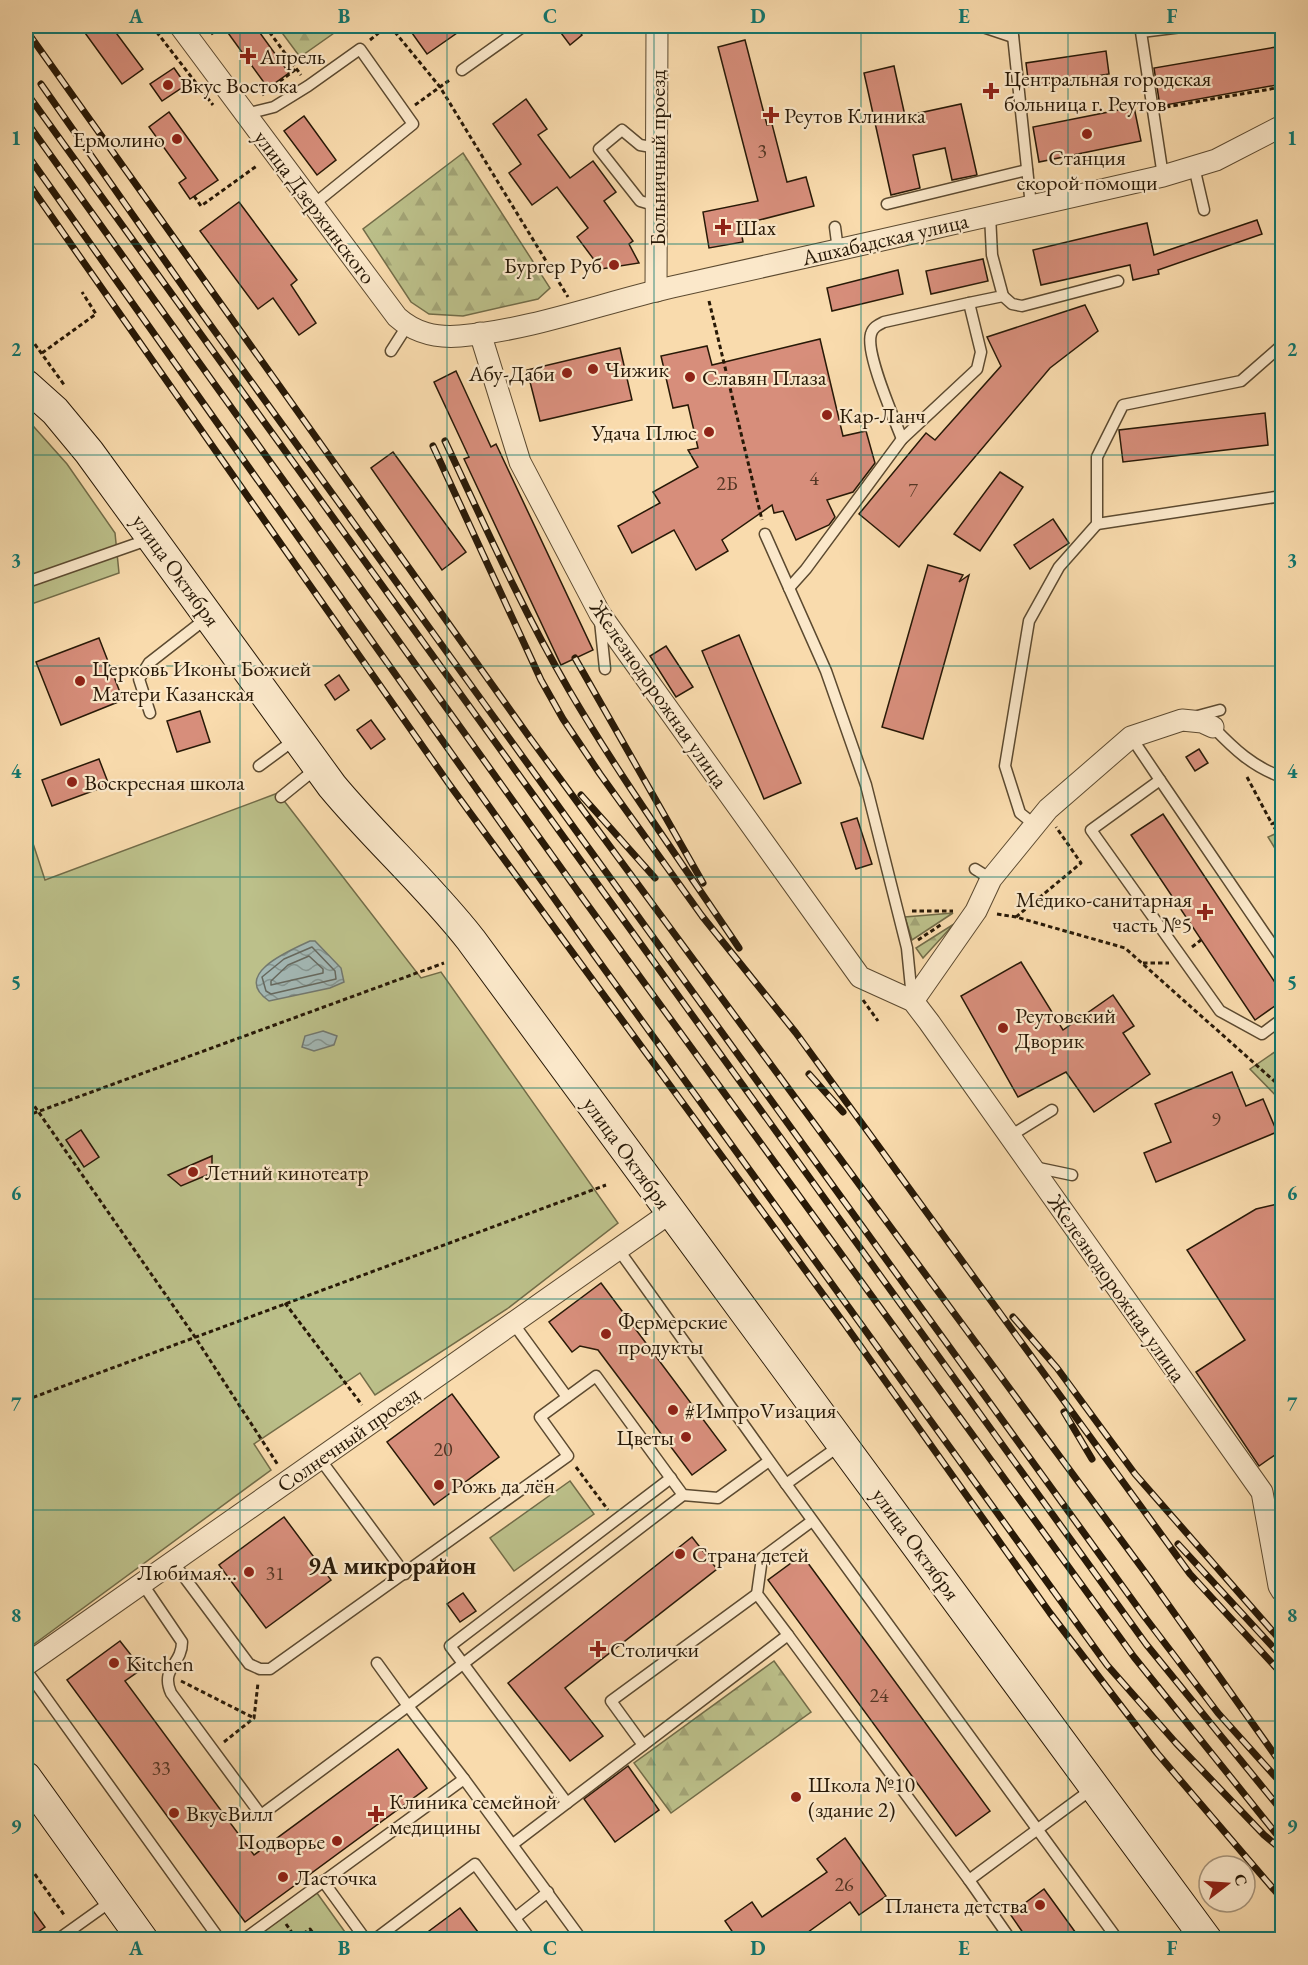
<svg xmlns="http://www.w3.org/2000/svg" width="1308" height="1965" font-family="'EB Garamond',serif">
  <style>
    .green { fill: #bcc08a; stroke: #726c48; stroke-width: 1.5 }
    .forest { fill: url(#forest-firs); stroke: #726c48; stroke-width: 1.5 }
    .water { fill: url(#water-waves); stroke: #72786f; stroke-width: 1.5 }
    .lines { fill: none; stroke-linecap: round; stroke-linejoin: round }
    .shore { stroke: #66685e; stroke-width: 1.5 }
    .building { fill: #d78e7b; stroke: #281907; stroke-width: 1.5 }
    .lane-casing { stroke: #5c4a30; stroke-width: 13 }
    .street-casing { stroke: #5c4a30; stroke-width: 23 }
    .secondary-casing { stroke: #281907; stroke-width: 32 }
    .path { stroke: #281907; stroke-width: 3; stroke-dasharray: 4.5 3; stroke-linecap: butt }
    .lane { stroke: #fbe8ca; stroke-width: 10 }
    .street { stroke: #fbe8ca; stroke-width: 21 }
    .secondary { stroke: #fbe8ca; stroke-width: 30 }
    .rail-casing { stroke: #281907; stroke-width: 7 }
    .rail { stroke: #fbe8ca; stroke-width: 4.5; stroke-dasharray: 14; stroke-linecap: butt }
    .grid { fill: none; stroke: #0f766e; stroke-width: 1.5; stroke-opacity: 0.55 }
    .poi-dot { fill: #8f2418; stroke: #fbe8ca; stroke-width: 2 }
    .labels { text-anchor: middle; dominant-baseline: central; stroke-width: 4.5; stroke-linejoin: round; paint-order: stroke }
    .number-label { font-size: 20px; fill: #543624 }
    .poi-label { font-size: 22px; fill: #281907; stroke: #fbe8ca; text-anchor: start }
    .street-label { font-size: 22px; fill: #281907; stroke: #fbe8ca }
    .neighbourhood-label { font-size: 24px; font-weight: bold; fill: #281907; stroke: #fbe8ca }
    .neatline { fill: none; stroke: #0f766e; stroke-width: 2 }
    .grid-label { font-size: 20px; text-anchor: middle; font-weight: bold; fill: #0f766e }
  </style>
  <defs>
    <pattern id="forest-firs" width="22" height="20" patternUnits="userSpaceOnUse" patternTransform="scale(1.5)"><rect width="22" height="20" fill="#bcc08a"/><path d="M5 1l3.5 6h-7zM16 11l3.5 6h-7z" fill="#a2a476"/></pattern>
    <pattern id="water-waves" width="16" height="10" patternUnits="userSpaceOnUse" patternTransform="scale(1.5)"><rect width="16" height="10" fill="#a3b8b5"/><path d="M0 5q4-4 8 0t8 0" fill="none" stroke="#859591"/></pattern>
  </defs>
  <rect width="100%" height="100%" fill="#f9dbad"/>
  <filter id="stains"><feTurbulence type="fractalNoise" baseFrequency=".00333" numOctaves="4"/><feColorMatrix values="0 0 0 0 .2 0 0 0 0 .09 0 0 0 0 .02 0 0 0 .5 -.17"/></filter>
  <radialGradient id="worn" r=".72"><stop offset=".6" stop-color="#630" stop-opacity="0"/><stop offset="1" stop-color="#630" stop-opacity=".3"/></radialGradient>
  <g class="green">
    <path d="M26,418L67,464L115,533L119,573L26,606Z"/>
    <path d="M278,793L421,978L441,972L618,1223L507,1309L375,1395L360,1373L254,1444L271,1470L26,1650V822L45,880Z"/>
    <path d="M1282,831V860L1268,837Z"/>
    <path d="M1282,1047V1102L1250,1069Z"/>
    <path d="M570,1481L594,1514L514,1571L490,1538Z"/>
    <path d="M317,1893L350,1939H253Z"/>
  </g>
  <g class="forest">
    <path d="M277,26H344L300,57Z"/>
    <path d="M463,153L550,288L538,299L463,316L429,314L411,302L363,229Z"/>
    <path d="M953,913L912,940L905,917Z"/>
    <path d="M954,924L923,958L916,948Z"/>
    <path d="M774,1661L811,1712L671,1813L634,1763Z"/>
  </g>
  <g class="water">
    <path d="M310,941H315L341,968L344,982L330,988L269,1001C231,975 288,951 310,941Z"/>
    <path d="M323,1031L337,1036L334,1045L314,1051L302,1047L305,1036Z"/>
  </g>
  <g class="lines">
    <g class="shore">
      <path d="M312,947L335,971L336,979L271,994L266,991L262,977L284,959Z"/>
      <path d="M309,956L323,969V973L271,985V981L288,965Z"/>
    </g>
  </g>
  <g class="building">
    <path d="M80,26H111L143,69L122,84Z"/>
    <path d="M223,26H255L289,73L268,88Z"/>
    <path d="M407,26H467L427,54Z"/>
    <path d="M572,26H576L582,35L570,45L561,33Z"/>
    <path d="M745,40L767,125L772,124L787,182L806,177L814,206L740,225L743,242L709,248L703,212L758,201L718,47Z"/>
    <path d="M1282,46V84L1160,106L1154,68Z"/>
    <path d="M1106,51L1109,74L1029,87L1026,63Z"/>
    <path d="M894,66L905,116L961,104L977,175L952,180L945,148L913,155L920,188L891,195L864,73Z"/>
    <path d="M174,68L186,85L162,101L150,84Z"/>
    <path d="M526,99L547,129L538,135L570,178L593,161L616,192L604,201L633,241L629,244L639,263L601,269L577,237L588,228L557,187L532,205L509,173L521,164L493,124Z"/>
    <path d="M1134,107L1141,141L1039,162L1033,127Z"/>
    <path d="M169,112L218,180L190,199L179,183L186,178L149,127Z"/>
    <path d="M304,116L336,160L317,175L284,131Z"/>
    <path d="M239,202L297,280L291,285L316,323L299,335L273,298L258,309L200,231Z"/>
    <path d="M1257,220L1262,234L1158,270L1159,274L1133,280L1130,265L1041,285L1033,250L1147,223L1154,255Z"/>
    <path d="M983,259L988,281L931,294L926,271Z"/>
    <path d="M898,270L903,294L832,311L827,288Z"/>
    <path d="M1085,305L1098,331L1050,368L899,547L859,514L926,433L935,440L1001,366L987,337Z"/>
    <path d="M820,339L843,436L866,431L875,463L853,492L827,500L835,517L829,525L796,540L783,511L774,513L772,505L722,540L728,551L696,570L674,530L632,553L618,526L660,503L653,492L698,467L688,450L698,448L688,405L673,408L661,356L707,346L712,365Z"/>
    <path d="M620,348L632,400L540,421L527,370Z"/>
    <path d="M456,371L491,447L496,444L593,650L561,665L464,459L469,457L434,382Z"/>
    <path d="M1265,413L1268,445L1123,462L1119,430Z"/>
    <path d="M393,452L466,552L442,570L371,468Z"/>
    <path d="M1000,472L1023,487L980,551L954,534Z"/>
    <path d="M1053,519L1069,543L1030,569L1014,545Z"/>
    <path d="M928,565L963,575L959,582L969,575L923,739L882,727Z"/>
    <path d="M739,635L801,783L764,799L702,651Z"/>
    <path d="M99,638L123,700L61,725L36,662Z"/>
    <path d="M666,646L693,687L676,697L650,656Z"/>
    <path d="M339,675L349,690L335,700L325,685Z"/>
    <path d="M200,711L210,742L177,752L167,721Z"/>
    <path d="M371,720L385,739L371,749L357,730Z"/>
    <path d="M1199,749L1208,763L1195,771L1186,757Z"/>
    <path d="M99,759L109,785L52,806L42,780Z"/>
    <path d="M1163,814L1282,993V1001L1255,1020L1131,835Z"/>
    <path d="M857,818L872,864L856,869L841,823Z"/>
    <path d="M1021,962L1063,1030L1113,995L1134,1026L1123,1033L1150,1074L1094,1112L1066,1072L1018,1097L961,996Z"/>
    <path d="M1232,1072L1246,1106L1263,1099L1277,1132L1156,1182L1144,1153L1171,1142L1155,1104Z"/>
    <path d="M81,1130L99,1157L84,1167L66,1140Z"/>
    <path d="M212,1156V1173L181,1186L168,1175Z"/>
    <path d="M1282,1203V1450L1259,1466L1196,1372L1245,1340L1187,1250L1256,1209Z"/>
    <path d="M601,1283L726,1450L692,1475L598,1350L580,1346L572,1352L549,1322Z"/>
    <path d="M452,1394L499,1457L434,1505L387,1442Z"/>
    <path d="M284,1517L331,1580L266,1628L219,1565Z"/>
    <path d="M692,1537L717,1569L565,1688L603,1736L570,1761L508,1683Z"/>
    <path d="M802,1555L990,1811L956,1836L768,1580Z"/>
    <path d="M463,1593L476,1611L460,1622L447,1604Z"/>
    <path d="M120,1641L142,1669L125,1681L254,1855L398,1749L427,1788L245,1922L67,1680Z"/>
    <path d="M628,1766L659,1810L615,1842L584,1799Z"/>
    <path d="M845,1838L886,1896L859,1915L850,1902L797,1940H738L725,1921L752,1902L762,1917L827,1872L817,1859Z"/>
    <path d="M1044,1889L1081,1940H1028L1010,1914Z"/>
    <path d="M26,1901L45,1927L27,1940H26Z"/>
    <path d="M460,1908L484,1940H417Z"/>
  </g>
  <g class="lines">
    <defs>
      <g id="lane">
        <path d="M980,26L1013,37"/>
        <path d="M1012,26L1031,206"/>
        <path d="M462,70L524,26"/>
        <path d="M246,114L274,107L308,86L360,49L413,124L314,204"/>
        <path d="M1194,167L1204,210"/>
        <path d="M1163,176L1141,32L1190,26"/>
        <path d="M887,204L1027,170"/>
        <path d="M657,206L640,201L599,149L622,130L640,145L657,148"/>
        <path d="M835,227L838,250"/>
        <path d="M1003,296L1012,304L1022,306L1118,281"/>
        <path d="M391,351L407,326"/>
        <path d="M902,439C894,418 865,353 871,334C873,327 878,325 884,322L969,303"/>
        <path d="M1097,524L1282,496"/>
        <path d="M765,534L826,671L866,785L907,948L912,998"/>
        <path d="M30,581L150,539"/>
        <path d="M789,588L806,569L902,439L977,369L981,352L969,303L1003,296L992,255L990,215"/>
        <path d="M600,621L605,669"/>
        <path d="M150,713L139,679L149,663L208,617"/>
        <path d="M1194,717L1220,710"/>
        <path d="M1213,727C1234,749 1253,767 1282,777"/>
        <path d="M1131,737L1160,780L1091,830L1220,1011L1262,1034L1282,1019"/>
        <path d="M259,766L297,738"/>
        <path d="M1160,780L1282,959"/>
        <path d="M281,797L318,767"/>
        <path d="M1035,825L1020,813L1005,766L1029,621L1059,567L1097,524V457L1123,405L1241,381L1282,345"/>
        <path d="M975,869L991,879"/>
        <path d="M1010,1136L1052,1110"/>
        <path d="M1034,1167L1072,1175"/>
        <path d="M618,1249L786,1484L1118,1940"/>
        <path d="M513,1323L567,1397"/>
        <path d="M320,1459L405,1574"/>
        <path d="M786,1484L842,1444"/>
        <path d="M173,1562L249,1664L260,1669H270L568,1456L540,1417L596,1376L683,1495L718,1498L769,1461"/>
        <path d="M142,1583L182,1642C182,1665 160,1668 171,1693L261,1815L408,1706L464,1779"/>
        <path d="M788,1635L969,1880L1092,1789"/>
        <path d="M377,1663L408,1706L683,1495"/>
        <path d="M26,1670L220,1940"/>
        <path d="M643,1745L611,1701L757,1594"/>
        <path d="M567,1803L450,1646L671,1478"/>
        <path d="M513,1844L788,1635L757,1594L762,1558L812,1521"/>
        <path d="M969,1880L1011,1940"/>
        <path d="M323,1881L366,1940"/>
        <path d="M515,1918L548,1892"/>
        <path d="M57,1940L113,1900"/>
        <path d="M243,1940L464,1779L582,1940"/>
        <path d="M374,1940L475,1864L531,1940"/>
        <path d="M701,1940V1939"/>
      </g>
      <g id="street">
        <path d="M180,26L397,317C415,333 435,338 460,336C532,330 602,303 672,287C836,251 999,213 1163,176L1216,160L1282,126"/>
        <path d="M656,291L657,26"/>
        <path d="M480,333L520,462L600,614L860,977L913,1001L929,1022L1262,1492L1279,1586L1282,1591"/>
        <path d="M913,1001L976,911L991,879L1048,809L1131,737L1182,720L1202,722L1213,727"/>
        <path d="M26,1665L671,1212"/>
      </g>
      <g id="secondary">
        <path d="M26,385L55,411L89,452L332,786C376,839 428,885 471,940L1207,1940"/>
        <path d="M26,1777L143,1940"/>
      </g>
    </defs>
    <use href="#lane" class="lane-casing"/>
    <use href="#street" class="street-casing"/>
    <use href="#secondary" class="secondary-casing"/>
    <g class="path">
      <path d="M152,26L213,105"/>
      <path d="M265,26L301,75"/>
      <path d="M390,26L440,87L568,297"/>
      <path d="M211,34L217,30"/>
      <path d="M370,40L387,26"/>
      <path d="M262,95L296,69"/>
      <path d="M415,105L451,79"/>
      <path d="M1166,107L1282,87"/>
      <path d="M194,196L201,206L258,165"/>
      <path d="M709,301L762,520"/>
      <path d="M26,332L65,386"/>
      <path d="M42,353L96,314L82,292"/>
      <path d="M1247,777L1272,824"/>
      <path d="M1282,819L1272,824L1282,839"/>
      <path d="M912,911H953"/>
      <path d="M997,914L1016,917L1125,948L1282,1088"/>
      <path d="M1016,917L1081,863L1056,827"/>
      <path d="M918,940L942,924"/>
      <path d="M1192,947L1201,940"/>
      <path d="M1143,963H1169"/>
      <path d="M863,1000L878,1021"/>
      <path d="M26,1094L195,1337L278,1465"/>
      <path d="M26,1116L444,963"/>
      <path d="M285,1303L362,1405"/>
      <path d="M26,1400L606,1185"/>
      <path d="M576,1467L608,1510"/>
      <path d="M181,1681L254,1718"/>
      <path d="M224,1742L254,1718L258,1683"/>
      <path d="M26,1862L65,1916"/>
      <path d="M286,1924L297,1940"/>
      <path d="M297,1938L310,1929L318,1940"/>
      <path d="M333,1940L343,1932"/>
    </g>
    <use href="#lane" class="lane"/>
    <use href="#street" class="street"/>
    <use href="#secondary" class="secondary"/>
    <defs>
      <g id="rail">
        <path d="M26,30L530,738L1150,1579L1282,1765"/>
        <path d="M41,84L198,308L1144,1616L1218,1713L1282,1784"/>
        <path d="M26,92L1146,1644L1282,1811"/>
        <path d="M26,121L584,900L1134,1657L1282,1841"/>
        <path d="M26,153L595,956L1107,1665L1176,1743L1264,1835L1282,1850"/>
        <path d="M26,180L449,784L844,1323L1050,1613L1157,1753L1282,1899"/>
        <path d="M445,441C484,524 522,609 569,690C621,779 682,863 739,948"/>
        <path d="M433,446L541,680L563,719L600,774L702,916L796,1033L1190,1574L1282,1674"/>
        <path d="M575,658L703,883"/>
        <path d="M581,795L655,878"/>
        <path d="M809,1074L843,1112"/>
        <path d="M1013,1317L1057,1368L1135,1474L1282,1642"/>
        <path d="M1064,1412L1092,1459"/>
        <path d="M1178,1544L1282,1657"/>
      </g>
    </defs>
    <use href="#rail" class="rail-casing"/>
    <use href="#rail" class="rail"/>
  </g>
  <path class="grid" d="M240,26V1940M447,26V1940M654,26V1940M861,26V1940M1068,26V1940M26,244H1282M26,455H1282M26,666H1282M26,877H1282M26,1088H1282M26,1299H1282M26,1510H1282M26,1721H1282"/>
  <g class="poi-dot">
    <path d="M245 47h6v6h6v6h-6v6h-6v-6h-6v-6h6z"/>
    <circle cx="168" cy="85" r="6"/>
    <path d="M988 82h6v6h6v6h-6v6h-6v-6h-6v-6h6z"/>
    <path d="M768 106h6v6h6v6h-6v6h-6v-6h-6v-6h6z"/>
    <circle cx="1087" cy="134" r="6"/>
    <circle cx="177" cy="139" r="6"/>
    <path d="M720 218h6v6h6v6h-6v6h-6v-6h-6v-6h6z"/>
    <circle cx="614" cy="265" r="6"/>
    <circle cx="593" cy="369" r="6"/>
    <circle cx="567" cy="373" r="6"/>
    <circle cx="690" cy="377" r="6"/>
    <circle cx="827" cy="415" r="6"/>
    <circle cx="709" cy="432" r="6"/>
    <circle cx="80" cy="681" r="6"/>
    <circle cx="72" cy="782" r="6"/>
    <path d="M1202 903h6v6h6v6h-6v6h-6v-6h-6v-6h6z"/>
    <circle cx="1003" cy="1028" r="6"/>
    <circle cx="193" cy="1172" r="6"/>
    <circle cx="606" cy="1334" r="6"/>
    <circle cx="673" cy="1410" r="6"/>
    <circle cx="686" cy="1437" r="6"/>
    <circle cx="439" cy="1485" r="6"/>
    <circle cx="680" cy="1554" r="6"/>
    <circle cx="249" cy="1572" r="6"/>
    <path d="M595 1640h6v6h6v6h-6v6h-6v-6h-6v-6h6z"/>
    <circle cx="114" cy="1663" r="6"/>
    <circle cx="796" cy="1797" r="6"/>
    <circle cx="174" cy="1813" r="6"/>
    <path d="M373 1805h6v6h6v6h-6v6h-6v-6h-6v-6h6z"/>
    <circle cx="337" cy="1841" r="6"/>
    <circle cx="283" cy="1877" r="6"/>
    <circle cx="1040" cy="1905" r="6"/>
  </g>
  <g class="labels">
    <g class="number-label">
      <text x="762" y="151">3</text>
      <text x="814" y="478">4</text>
      <text x="727" y="483">2Б</text>
      <text x="913" y="490">7</text>
      <text x="1216" y="1119">9</text>
      <text x="443" y="1449">20</text>
      <text x="275" y="1573">31</text>
      <text x="879" y="1695">24</text>
      <text x="161" y="1768">33</text>
      <text x="844" y="1884">26</text>
    </g>
    <g class="poi-label">
      <text x="260" y="56">Апрель</text>
      <text x="1004" y="78">Центральная городская<tspan x="1004" dy="25">больница г. Реутов</tspan></text>
      <text x="180" y="85">Вкус Востока</text>
      <text x="784" y="115">Реутов Клиника</text>
      <text x="165" y="139" text-anchor="end">Ермолино</text>
      <text x="1087" y="157" text-anchor="middle">Станция<tspan x="1087" dy="25">скорой помощи</tspan></text>
      <text x="735" y="227">Шах</text>
      <text x="602" y="265" text-anchor="end">Бургер Руб</text>
      <text x="605" y="369">Чижик</text>
      <text x="555" y="373" text-anchor="end">Абу-Даби</text>
      <text x="702" y="377">Славян Плаза</text>
      <text x="839" y="415">Кар-Ланч</text>
      <text x="697" y="432" text-anchor="end">Удача Плюс</text>
      <text x="92" y="668">Церковь Иконы Божией<tspan x="92" dy="25">Матери Казанская</tspan></text>
      <text x="84" y="782">Воскресная школа</text>
      <text x="1192" y="899" text-anchor="end">Медико-санитарная<tspan x="1192" dy="25">часть №5</tspan></text>
      <text x="1015" y="1015">Реутовский<tspan x="1015" dy="25">Дворик</tspan></text>
      <text x="205" y="1172">Летний кинотеатр</text>
      <text x="618" y="1321">Фермерские<tspan x="618" dy="25">продукты</tspan></text>
      <text x="685" y="1410">#ИмпроVизация</text>
      <text x="674" y="1437" text-anchor="end">Цветы</text>
      <text x="451" y="1485">Рожь да лён</text>
      <text x="692" y="1554">Страна детей</text>
      <text x="237" y="1572" text-anchor="end">Любимая...</text>
      <text x="610" y="1649">Столички</text>
      <text x="126" y="1663">Kitchen</text>
      <text x="808" y="1784">Школа №10<tspan x="808" dy="25">(здание 2)</tspan></text>
      <text x="389" y="1801">Клиника семейной<tspan x="389" dy="25">медицины</tspan></text>
      <text x="186" y="1813">ВкусВилл</text>
      <text x="325" y="1841" text-anchor="end">Подворье</text>
      <text x="295" y="1877">Ласточка</text>
      <text x="1028" y="1905" text-anchor="end">Планета детства</text>
    </g>
    <g class="street-label">
      <text transform="translate(657 158) rotate(-90)">Больничный проезд</text>
      <text transform="translate(315 207) rotate(53)">улица Дзержинского</text>
      <text transform="translate(885 239) rotate(-13)">Ашхабадская улица</text>
      <text transform="translate(176 570) rotate(54)">улица Октября</text>
      <text transform="translate(659 694) rotate(55)">Железнодорожная улица</text>
      <text transform="translate(627 1153) rotate(54)">улица Октября</text>
      <text transform="translate(1117 1288) rotate(55)">Железнодорожная улица</text>
      <text transform="translate(348 1439) rotate(-35)">Солнечный проезд</text>
      <text transform="translate(916 1544) rotate(54)">улица Октября</text>
    </g>
    <g class="neighbourhood-label">
      <text x="392" y="1565">9А микрорайон</text>
    </g>
  </g>
  <rect width="1308" height="1965" fill="none" stroke="#f9dbad" stroke-width="66"/>
  <g transform="translate(1227 1884) rotate(73)"><circle r="28" fill="#fbe8ca" stroke="#a7957c" stroke-width="1.5"/>
  <path d="M0-4.5L10 22L0 15L-10 22Z" fill="#8f2418"/>
  <text y="-9" font-size="16" font-weight="bold" text-anchor="middle" fill="#281907">С</text>
  </g>
  <rect x="33" y="33" width="1242" height="1899" class="neatline"/>
  <g class="grid-label">
    <text x="136" y="23">A</text>
    <text x="344" y="23">B</text>
    <text x="550" y="23">C</text>
    <text x="758" y="23">D</text>
    <text x="964" y="23">E</text>
    <text x="1172" y="23">F</text>
    <text x="16" y="145">1</text>
    <text x="1292" y="145">1</text>
    <text x="16" y="356">2</text>
    <text x="1292" y="356">2</text>
    <text x="16" y="567">3</text>
    <text x="1292" y="567">3</text>
    <text x="16" y="778">4</text>
    <text x="1292" y="778">4</text>
    <text x="16" y="989">5</text>
    <text x="1292" y="989">5</text>
    <text x="16" y="1200">6</text>
    <text x="1292" y="1200">6</text>
    <text x="16" y="1411">7</text>
    <text x="1292" y="1411">7</text>
    <text x="16" y="1622">8</text>
    <text x="1292" y="1622">8</text>
    <text x="16" y="1833">9</text>
    <text x="1292" y="1833">9</text>
    <text x="136" y="1955">A</text>
    <text x="344" y="1955">B</text>
    <text x="550" y="1955">C</text>
    <text x="758" y="1955">D</text>
    <text x="964" y="1955">E</text>
    <text x="1172" y="1955">F</text>
  </g>
  <rect width="100%" height="100%" filter="url(#stains)"/>
  <rect width="100%" height="100%" fill="url(#worn)"/>
</svg>
